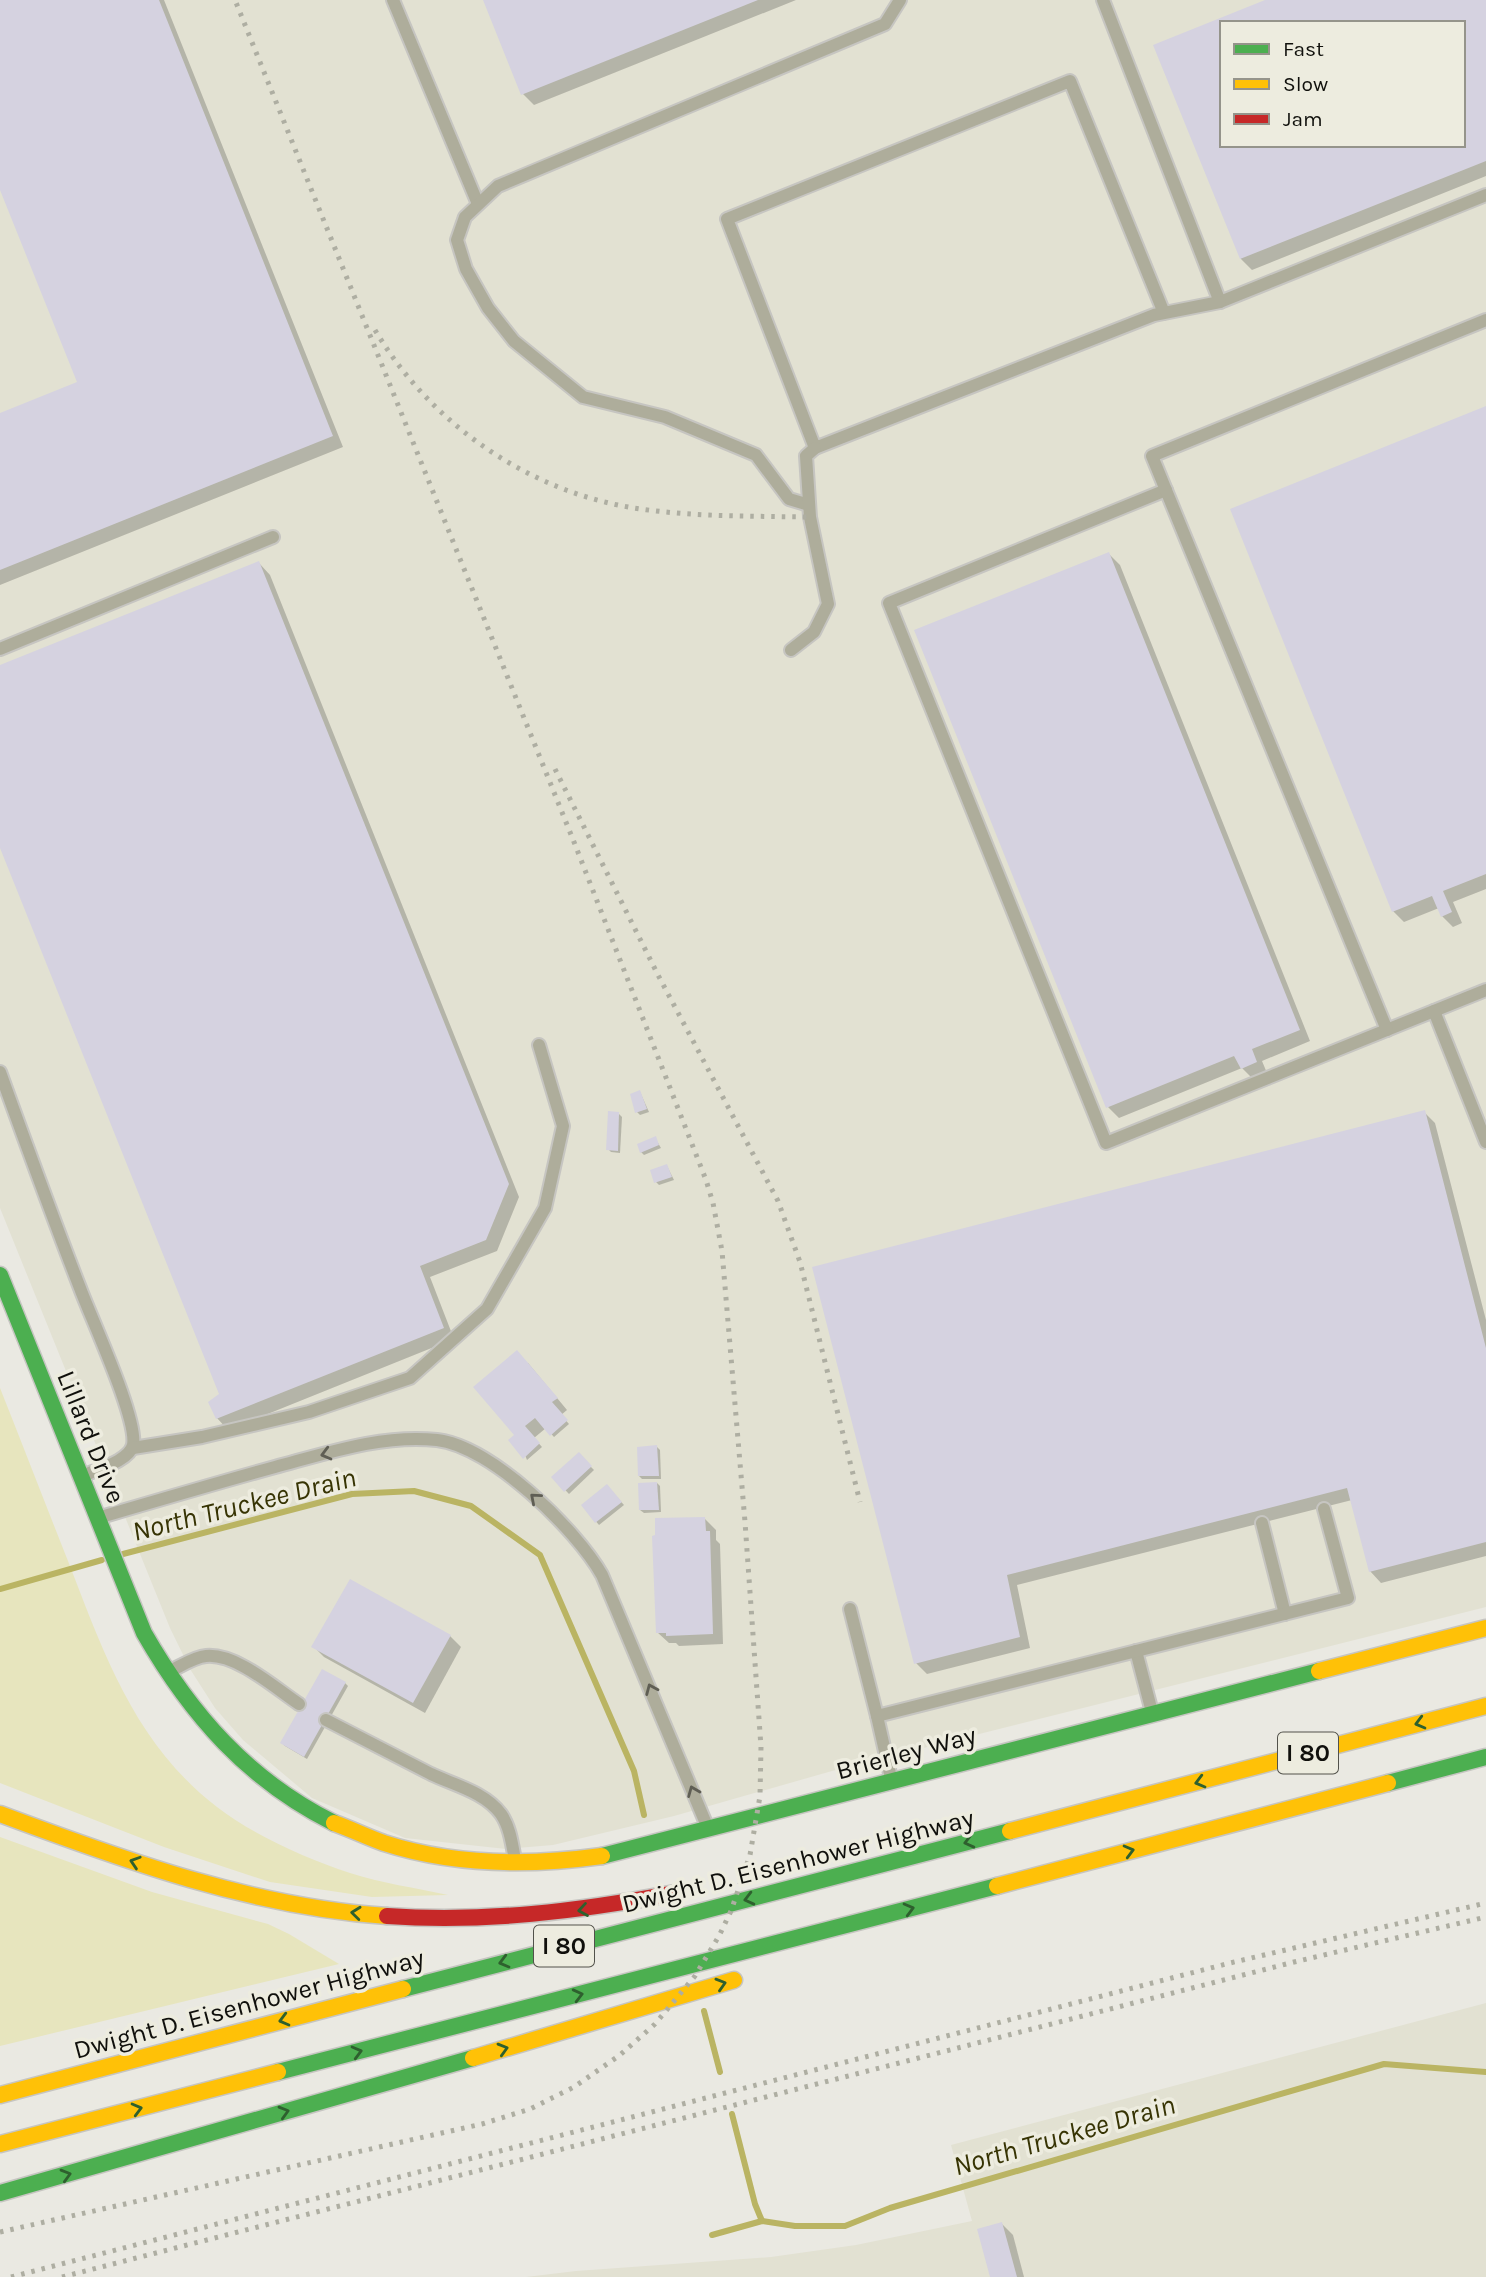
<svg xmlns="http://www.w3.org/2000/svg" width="1486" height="2277" font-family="Karla,sans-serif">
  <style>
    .built { fill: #e2e1d2; fill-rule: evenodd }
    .green { fill: #e7e5be }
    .shadow { fill: #0003; fill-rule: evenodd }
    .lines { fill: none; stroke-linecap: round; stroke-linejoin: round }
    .stream { stroke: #bab463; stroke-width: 6 }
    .building { fill: #d5d2e0; fill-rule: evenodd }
    .lane-casing { stroke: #c6c5c1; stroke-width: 16 }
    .fast-casing { stroke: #c6c5c1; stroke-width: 19 }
    .slow-casing { stroke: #c6c5c1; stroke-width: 19 }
    .jam-casing { stroke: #c6c5c1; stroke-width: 19 }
    .lane { stroke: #aead9b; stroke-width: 12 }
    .fast { stroke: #4caf50; stroke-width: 16 }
    .slow { stroke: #ffc107; stroke-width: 16 }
    .jam { stroke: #c62828; stroke-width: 16 }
    .rail { stroke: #aeaea2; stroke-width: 5; stroke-dasharray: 3.5 7; stroke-linecap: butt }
    .oneway { stroke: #5f5e54 }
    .oneway2 { stroke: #2e602e }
    .labels { text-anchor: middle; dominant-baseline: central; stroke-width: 7; stroke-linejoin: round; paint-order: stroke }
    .shield { fill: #edecdf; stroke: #52524b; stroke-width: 2 }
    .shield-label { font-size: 24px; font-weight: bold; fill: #10100c }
    .street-label { font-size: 26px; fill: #10100c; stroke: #edecdf }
    .water-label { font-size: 28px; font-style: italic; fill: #373404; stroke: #edecdf }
  </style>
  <rect width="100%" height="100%" fill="#eae9e2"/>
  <g class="built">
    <path d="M0,0H1486V1607L832,1771L674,1816L553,1845L506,1849L405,1838L312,1798L243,1740L215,1708L190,1669L170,1628L0,1208ZM1222,23H1463V145H1222Z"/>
    <path d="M1486,2003V2277H526L576,2271L771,2257L856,2245L972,2221L951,2145Z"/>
  </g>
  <g class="green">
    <path d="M0,1388C23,1446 45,1503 68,1561C104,1654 135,1744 217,1807C255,1836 305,1858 350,1873C381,1883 416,1888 448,1895L372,1897L270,1882L164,1847L0,1783Z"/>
    <path d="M0,1837L152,1892L268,1924L289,1934L339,1964L0,2046Z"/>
  </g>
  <g class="shadow">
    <path d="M0,0H164L343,447L0,585V415L79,383L0,185Z"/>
    <path d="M485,0H796L534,105L523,94Z"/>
    <path d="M1270,0H1486V176L1252,270L1241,259L1155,46ZM1222,23H1463V145H1222Z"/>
    <path d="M1486,408V889L1453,902L1462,923L1453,927L1442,916L1439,908L1404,922L1393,911Z"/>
    <path d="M1109,554L1120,565L1310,1041L1262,1061L1267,1073L1253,1079L1242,1068L1119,1118L1108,1107Z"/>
    <path d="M259,563L270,575L519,1197L497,1251L430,1277L454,1339L228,1430L217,1418L221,1395L0,844V667Z"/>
    <path d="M640,1092L649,1112L640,1115L637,1112Z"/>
    <path d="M1424,1112L1435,1123L1486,1320V1556L1381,1583L1370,1571L1352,1500L1017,1585L1030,1648L927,1674L916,1663Z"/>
    <path d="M619,1114L622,1117L620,1153L611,1152L608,1149Z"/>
    <path d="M655,1138L661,1148L644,1155L641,1152Z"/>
    <path d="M667,1166L674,1180L659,1185L656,1182Z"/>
    <path d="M528,1363L567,1410L561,1415L569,1424L554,1437L546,1428L534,1438L542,1447L527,1460L517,1435Z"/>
    <path d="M657,1447L660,1450L661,1479H642L639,1476Z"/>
    <path d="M579,1455L594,1470L569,1494L554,1478Z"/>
    <path d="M657,1483L660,1486L661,1512L644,1513L640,1510Z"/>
    <path d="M607,1486L624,1505L599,1525L583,1506Z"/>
    <path d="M704,1518L716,1530V1540L720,1544L723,1644L679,1646L676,1643H669L657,1632Z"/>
    <path d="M450,1636L461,1647L425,1713L324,1657L313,1646Z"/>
    <path d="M345,1683L348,1686L307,1759L285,1746L282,1743Z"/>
    <path d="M1002,2224L1013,2235L1024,2277H992Z"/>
  </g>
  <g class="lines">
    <g class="stream">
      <path d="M123,1554L352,1494L414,1491L471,1506L540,1555L634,1771L644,1815"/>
      <path d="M0,1589L102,1560"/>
      <path d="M704,2011L720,2072"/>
      <path d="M732,2114L755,2204L762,2221"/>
      <path d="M712,2235L762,2221L795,2226H845L890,2208L1384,2064L1486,2072"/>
    </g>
  </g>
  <g class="building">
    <path d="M0,0H159L333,436L0,570V413L77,382L0,190Z"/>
    <path d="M483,0H758L521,95Z"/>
    <path d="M1265,0H1486V161L1240,259L1153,45ZM1222,23H1463V145H1222Z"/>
    <path d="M1486,406V874L1443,891L1452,912L1441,917L1432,896L1392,912L1230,509Z"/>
    <path d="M1109,552L1300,1030L1252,1049L1257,1062L1241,1069L1234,1056L1106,1108L914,630Z"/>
    <path d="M259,561L509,1184L486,1240L420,1266L444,1328L216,1419L208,1402L219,1394L0,848V665Z"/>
    <path d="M640,1090L647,1109L635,1113L630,1094Z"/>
    <path d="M1425,1110L1486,1348V1542L1369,1572L1347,1488L1007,1575L1020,1637L914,1664L812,1267Z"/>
    <path d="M608,1111L619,1112L618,1151L606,1150Z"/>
    <path d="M656,1136L659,1145L640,1153L637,1144Z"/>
    <path d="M667,1164L672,1177L654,1183L650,1170Z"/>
    <path d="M517,1350L558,1398L552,1402L568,1420L550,1436L535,1418L525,1426L540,1443L523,1459L508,1440L514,1435L473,1387Z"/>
    <path d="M657,1445L659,1476H638L637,1447Z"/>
    <path d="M579,1452L592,1466L564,1492L551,1477Z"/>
    <path d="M657,1482L659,1510H639L638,1483Z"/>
    <path d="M607,1484L622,1502L595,1523L581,1505Z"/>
    <path d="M705,1517L706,1531H710L713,1634L666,1636V1633H656L652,1536L655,1535V1518Z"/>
    <path d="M350,1579L451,1635L413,1703L311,1647Z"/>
    <path d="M322,1669L346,1682L304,1757L280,1743Z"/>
    <path d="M1002,2222L1017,2277H990L977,2229Z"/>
  </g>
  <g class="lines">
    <defs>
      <g id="lane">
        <path d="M393,0L478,204"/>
        <path d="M1103,0L1220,302L1486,195"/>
        <path d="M1164,313L1070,81L727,219L815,448L1154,315L1220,302"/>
        <path d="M1166,490L889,603L1106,1143L1486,990"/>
        <path d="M809,505L789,499L756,455L665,417L583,397L514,341L488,308L466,269L457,240L465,217L498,186L885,24L900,0"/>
        <path d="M0,649L273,537"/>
        <path d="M791,650L814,632L828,604L810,517L806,456L815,448"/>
        <path d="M1434,1011L1486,1142"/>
        <path d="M1387,1030L1152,456L1486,320"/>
        <path d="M0,1072C26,1144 52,1216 80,1288C91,1318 138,1419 133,1445C129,1461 98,1469 85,1475"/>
        <path d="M133,1448L202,1437L309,1412L410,1378L487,1309L545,1208L563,1126L539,1045"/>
        <path d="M101,1517C159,1500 217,1483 275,1467C327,1453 383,1434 437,1440C491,1446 576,1529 602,1575L707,1826"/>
        <path d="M1262,1523L1285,1614"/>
        <path d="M850,1609L877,1716"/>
        <path d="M1136,1651L1152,1712"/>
        <path d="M170,1671C181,1666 194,1657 206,1656C236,1653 275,1688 299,1704"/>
        <path d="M326,1720C361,1738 396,1756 431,1774C454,1785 485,1792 501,1814C510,1827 512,1844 515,1860"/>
        <path d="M891,1778L877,1716L1348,1598L1324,1509"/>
      </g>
      <g id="fast">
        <path d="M0,1275L144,1633C191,1715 248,1780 334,1823"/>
        <path d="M1388,1783L1486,1757"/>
        <path d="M602,1856L1319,1671"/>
        <path d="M403,1989L1010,1831"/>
        <path d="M278,2072L997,1886"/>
        <path d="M0,2193L473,2058"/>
      </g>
      <g id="slow">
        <path d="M1319,1671L1486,1628"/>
        <path d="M0,1814C126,1861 253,1907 387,1916"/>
        <path d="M334,1823C351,1829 367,1837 384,1843C455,1866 529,1866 602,1856"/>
        <path d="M1010,1831L1486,1706"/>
        <path d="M997,1886L1388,1783"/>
        <path d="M473,2058L734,1980"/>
        <path d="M0,2095L403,1989"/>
        <path d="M0,2144L278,2072"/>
      </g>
      <path id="jam" d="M387,1916C484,1923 580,1911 675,1893"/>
    </defs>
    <use href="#lane" class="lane-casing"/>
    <use href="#fast" class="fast-casing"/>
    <use href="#slow" class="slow-casing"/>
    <use href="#jam" class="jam-casing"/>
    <use href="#lane" class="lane"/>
    <use href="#fast" class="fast"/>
    <use href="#slow" class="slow"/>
    <use href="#jam" class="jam"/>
    <g class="rail">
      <path d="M375,330C430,423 527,491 634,508C692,517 751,516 810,517"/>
      <path d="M555,769L658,975L778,1201L800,1262L860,1502"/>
      <path d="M0,2232L482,2124L530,2109L574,2087L620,2055L655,2024L695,1976L719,1936L731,1911L750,1855L760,1796L761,1747L745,1522L722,1251L713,1203L706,1180L574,842L235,0"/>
      <path d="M11,2277L1230,1963L1486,1903"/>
      <path d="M62,2277L1294,1962L1486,1917"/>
    </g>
  </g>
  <defs><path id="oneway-chevron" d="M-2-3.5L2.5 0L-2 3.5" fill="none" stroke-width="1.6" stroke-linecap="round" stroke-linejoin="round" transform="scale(1.75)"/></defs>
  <g class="oneway">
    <use href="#oneway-chevron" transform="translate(326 1454) rotate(165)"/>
    <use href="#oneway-chevron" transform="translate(535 1498) rotate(-139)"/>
    <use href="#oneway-chevron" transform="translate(651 1689) rotate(-113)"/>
    <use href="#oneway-chevron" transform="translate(693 1791) rotate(-112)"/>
  </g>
  <g class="oneway2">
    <use href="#oneway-chevron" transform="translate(1420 1723) rotate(165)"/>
    <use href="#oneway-chevron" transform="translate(1200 1782) rotate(165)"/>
    <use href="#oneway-chevron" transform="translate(969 1842) rotate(166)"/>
    <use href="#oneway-chevron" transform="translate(1129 1851) rotate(-15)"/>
    <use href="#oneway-chevron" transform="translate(135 1862) rotate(-162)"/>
    <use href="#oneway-chevron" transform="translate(749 1899) rotate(166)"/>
    <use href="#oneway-chevron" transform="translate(909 1909) rotate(-15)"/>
    <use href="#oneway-chevron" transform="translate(583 1910) rotate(171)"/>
    <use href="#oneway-chevron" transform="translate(356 1913) rotate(-174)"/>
    <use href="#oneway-chevron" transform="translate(504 1962) rotate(165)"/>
    <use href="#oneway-chevron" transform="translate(721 1984) rotate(-17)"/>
    <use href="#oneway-chevron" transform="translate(578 1995) rotate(-14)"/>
    <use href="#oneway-chevron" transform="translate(284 2020) rotate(165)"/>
    <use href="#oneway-chevron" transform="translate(503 2049) rotate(-16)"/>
    <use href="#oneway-chevron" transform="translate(357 2052) rotate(-15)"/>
    <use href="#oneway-chevron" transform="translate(137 2109) rotate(-15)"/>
    <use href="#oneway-chevron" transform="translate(284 2112) rotate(-16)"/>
    <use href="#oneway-chevron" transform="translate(66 2175) rotate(-16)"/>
  </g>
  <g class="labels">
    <g class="shield">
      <rect x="1278" y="1732.5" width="60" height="41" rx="5"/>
      <rect x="534" y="1925.5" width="60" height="41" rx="5"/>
    </g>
    <g class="shield-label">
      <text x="1308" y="1753">I 80</text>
      <text x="564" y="1946">I 80</text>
    </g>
    <g class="street-label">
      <text transform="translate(91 1437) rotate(68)">Lillard Drive</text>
      <text transform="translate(906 1753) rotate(-15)">Brierley Way</text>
      <text transform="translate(798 1861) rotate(-14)">Dwight D. Eisenhower Highway</text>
      <text transform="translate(249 2004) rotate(-15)">Dwight D. Eisenhower Highway</text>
    </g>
    <g class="water-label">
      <text transform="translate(244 1504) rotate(-14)">North Truckee Drain</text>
      <text transform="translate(1064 2135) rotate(-16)">North Truckee Drain</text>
    </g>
  </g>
  <rect x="1220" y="21" width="245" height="126" fill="#edecdf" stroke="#95948b" stroke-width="2"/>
  <rect x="1234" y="44" width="35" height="10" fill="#4caf50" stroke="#95948b" stroke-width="2"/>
  <text x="1283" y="56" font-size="21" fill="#10100c">Fast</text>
  <rect x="1234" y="79" width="35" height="10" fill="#ffc107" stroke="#95948b" stroke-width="2"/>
  <text x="1283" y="91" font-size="21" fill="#10100c">Slow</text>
  <rect x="1234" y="114" width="35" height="10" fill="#c62828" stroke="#95948b" stroke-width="2"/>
  <text x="1283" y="126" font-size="21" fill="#10100c">Jam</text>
</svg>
